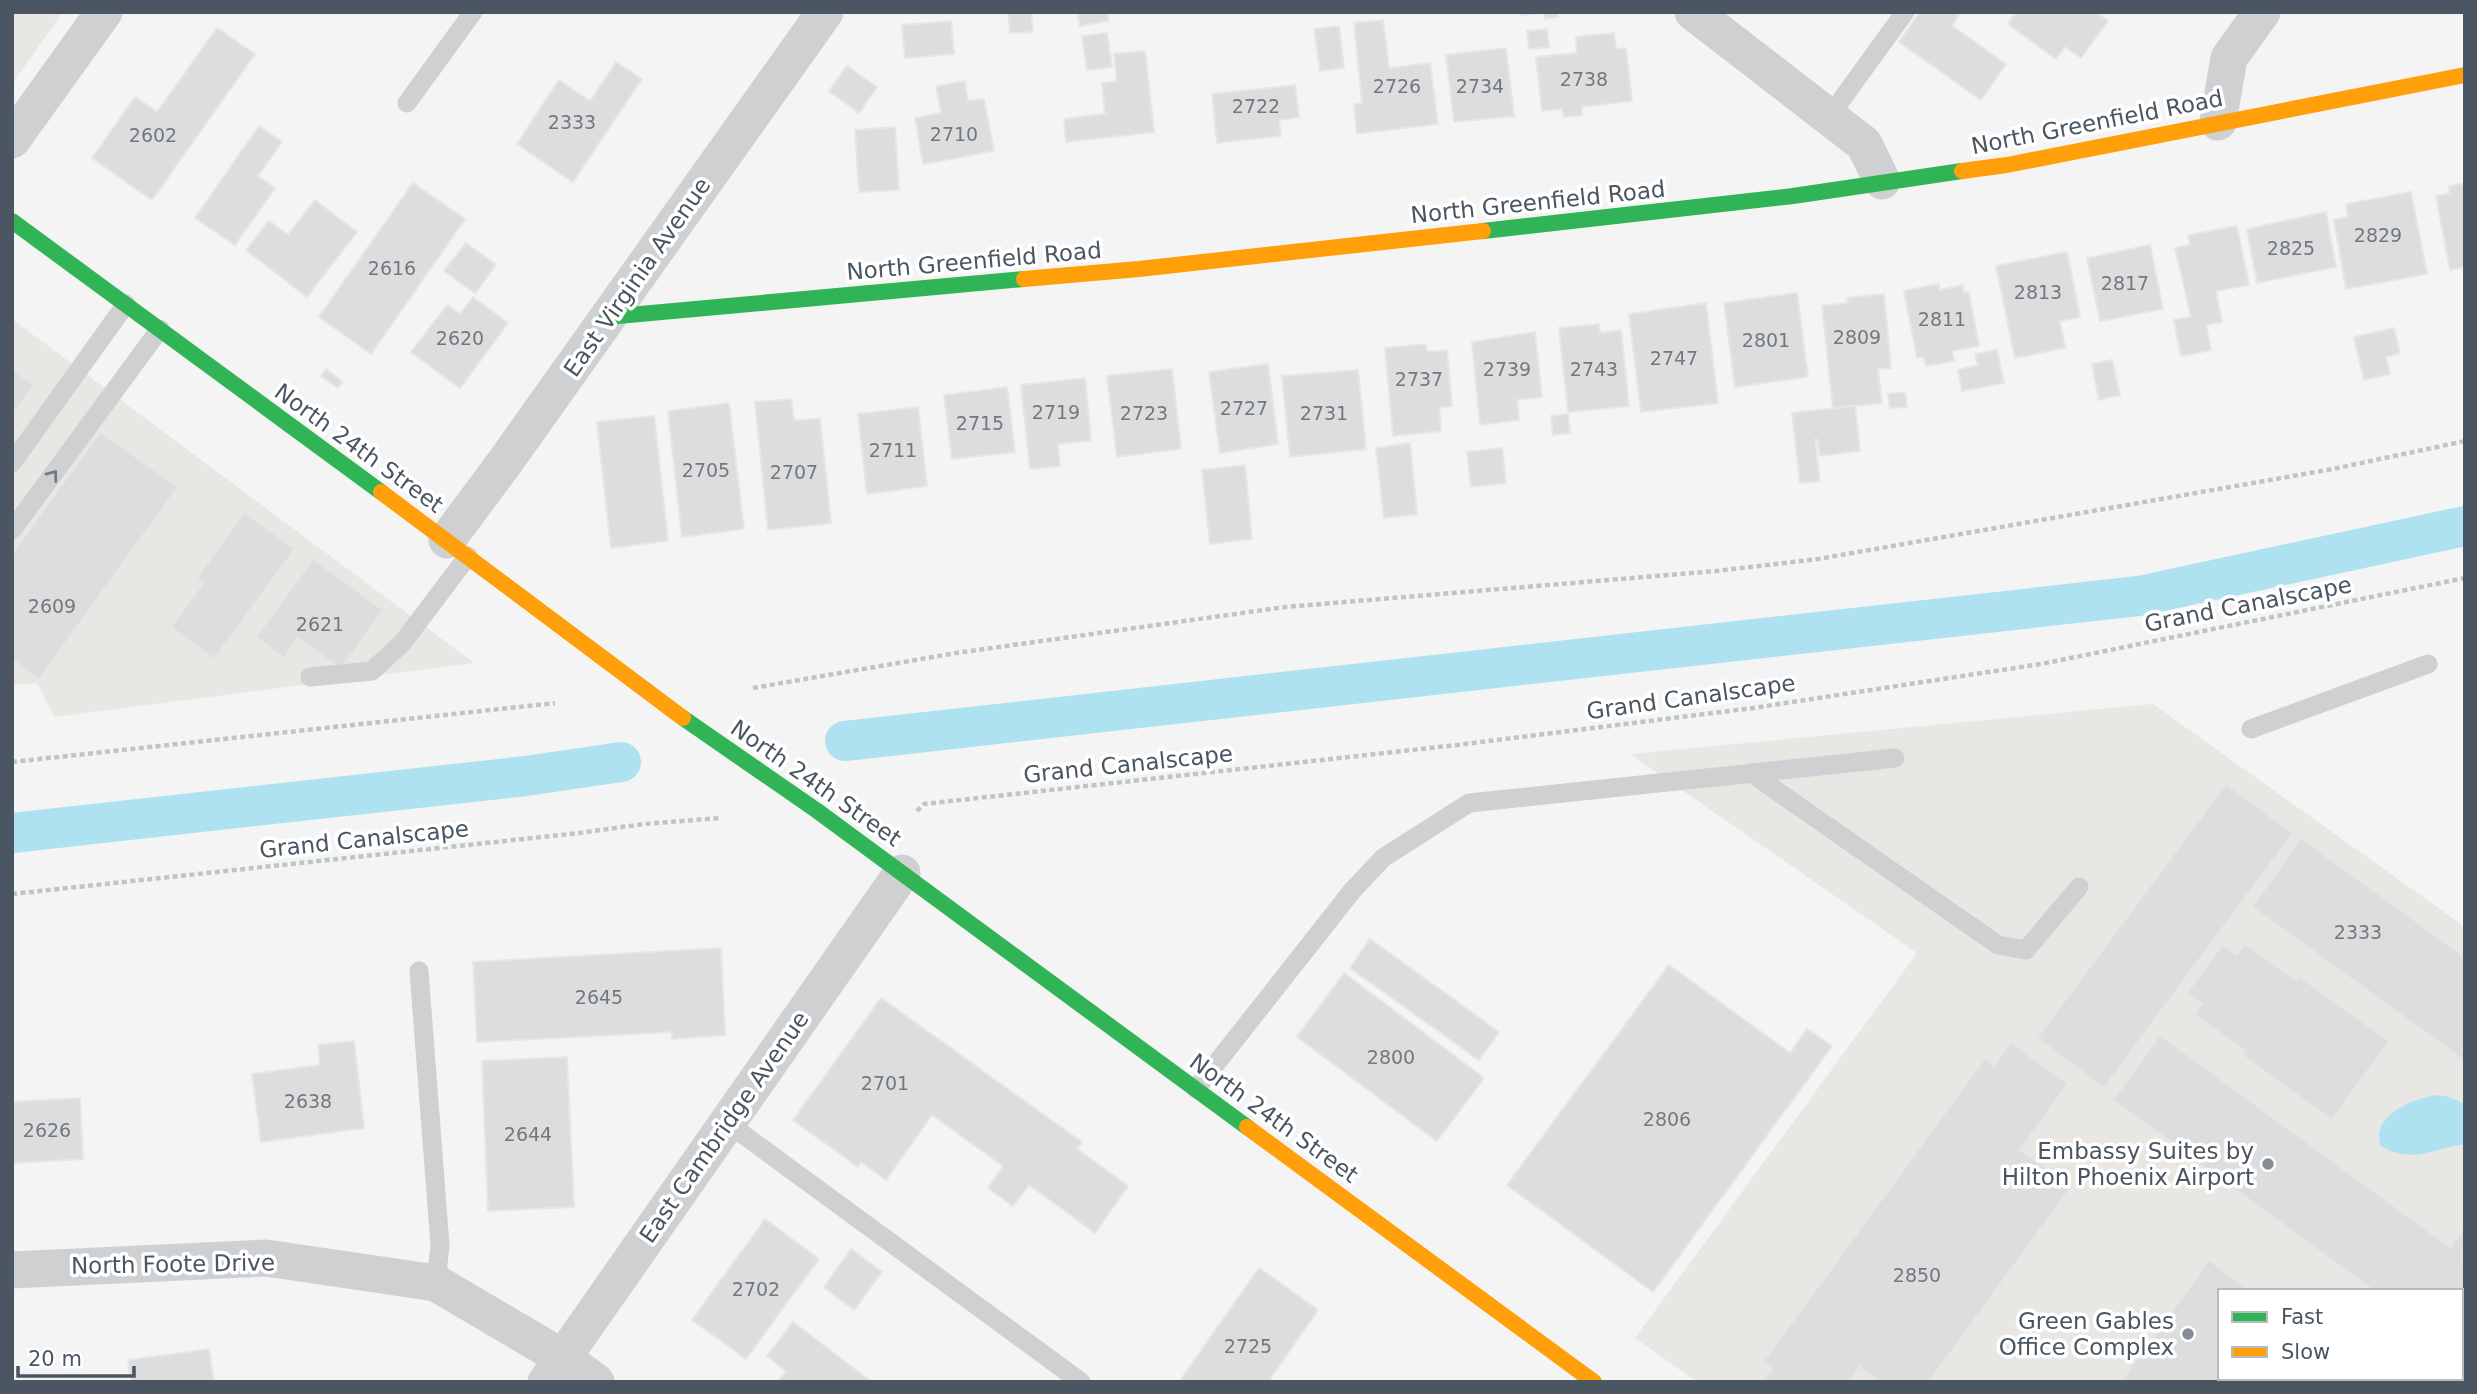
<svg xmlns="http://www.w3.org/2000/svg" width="2477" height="1394" font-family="'DejaVu Sans',sans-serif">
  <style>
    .commercial { fill: #e8e7e3; fill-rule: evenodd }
    .water { fill: #aee2f0 }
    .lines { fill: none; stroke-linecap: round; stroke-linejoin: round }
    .canal { stroke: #aee2f0; stroke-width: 40 }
    .building { fill: #ddddde; stroke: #e5e6e7; stroke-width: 2 }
    .path { stroke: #bcc7c4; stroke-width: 4.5; stroke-dasharray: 5 3.5; stroke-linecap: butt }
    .lane { stroke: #ced0d2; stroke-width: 19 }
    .street { stroke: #ced0d2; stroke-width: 37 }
    .fast { stroke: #30b455; stroke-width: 16 }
    .slow { stroke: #ff9f0a; stroke-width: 16 }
    .oneway { stroke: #727b83 }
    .poi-dot { fill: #868d94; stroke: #fff; stroke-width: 2.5 }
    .labels { text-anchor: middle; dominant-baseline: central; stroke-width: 7; stroke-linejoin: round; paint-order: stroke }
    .number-label { font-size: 19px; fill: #707881 }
    .street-label { font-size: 23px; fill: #4a5661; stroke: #fff }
    .poi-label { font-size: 23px; fill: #4a5661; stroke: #fff; text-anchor: end }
  </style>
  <rect width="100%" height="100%" fill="#f4f4f4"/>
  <g class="commercial">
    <path d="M12,12H63L12,84Z"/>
    <path d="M12,319L474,663L54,717L37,683L12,685Z"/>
    <path d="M2153,704L2465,927V1382H1697L1635,1338L1917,953L1630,754ZM2220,1291H2461V1378H2220Z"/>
  </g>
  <path class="water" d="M2437,1095L2449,1097L2465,1104V1144C2435,1148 2412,1165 2381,1146C2370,1115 2413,1099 2437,1095Z"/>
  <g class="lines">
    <g class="canal">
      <path d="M845,741L2139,596L2465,526"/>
      <path d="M12,833L526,776L621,762"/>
    </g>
  </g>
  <g class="building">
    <path d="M1008,12H1031L1033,32L1010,33Z"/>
    <path d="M1077,12H1107L1109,21L1080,26Z"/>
    <path d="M1521,12H1557L1558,17L1545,19L1543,13L1521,15Z"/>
    <path d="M1920,12H1960L1952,26L2006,64L1981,100L1899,42Z"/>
    <path d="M2016,12H2096L2108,21L2081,58L2065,47L2056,59L2008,24Z"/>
    <path d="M1383,20L1389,68L1430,63L1438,124L1357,134L1354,104L1362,103L1354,23Z"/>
    <path d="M951,21L954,54L905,58L902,25Z"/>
    <path d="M1339,26L1344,68L1320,71L1314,29Z"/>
    <path d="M217,28L255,54L152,200L92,158L135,97L157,112Z"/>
    <path d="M1547,29L1549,47L1529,49L1527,31Z"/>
    <path d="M1107,33L1112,67L1087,70L1082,36Z"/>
    <path d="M1614,33L1616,49L1626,48L1632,101L1582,107V115L1564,117L1562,109L1542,111L1536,57L1577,53L1576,37Z"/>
    <path d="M1506,48L1514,116L1454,122L1446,55Z"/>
    <path d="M1145,51L1154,132L1066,142L1064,119L1105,114L1102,83L1117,81L1114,54Z"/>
    <path d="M616,62L642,79L573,182L517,144L559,80L590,101Z"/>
    <path d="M847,66L877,87L859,113L829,91Z"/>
    <path d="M965,81L968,101L984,99L994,151L923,164L915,118L941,113L936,86Z"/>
    <path d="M1295,85L1299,117L1279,120L1281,136L1217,143L1212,94Z"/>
    <path d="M259,126L282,142L258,176L275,188L235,245L195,218Z"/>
    <path d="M895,127L899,190L859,192L855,130Z"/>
    <path d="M413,183L465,219L371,354L319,317Z"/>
    <path d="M2465,183V267L2450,270L2436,196L2450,193L2449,186Z"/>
    <path d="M2411,192L2427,274L2346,289L2334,220L2348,217L2346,204Z"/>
    <path d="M315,200L357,232L307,297L246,250L269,221L288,235Z"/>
    <path d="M2326,212L2336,267L2257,283L2247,229Z"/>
    <path d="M2237,226L2249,285L2216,291L2222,322L2206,325L2211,350L2181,356L2174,320L2191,317L2175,248L2190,245L2188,235Z"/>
    <path d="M466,243L496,265L475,293L444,271Z"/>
    <path d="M2150,245L2163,309L2100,321L2087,258Z"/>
    <path d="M2067,252L2080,317L2060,321L2065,348L2015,358L1996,266Z"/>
    <path d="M1939,284V290L1963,285L1964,293L1969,292L1979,346L1952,351L1954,361L1926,366L1924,357L1917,358L1904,291Z"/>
    <path d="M1797,293L1808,377L1735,387L1724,303Z"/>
    <path d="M1884,294L1891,368L1878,369L1882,403L1833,408L1822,306L1848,303L1847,298Z"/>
    <path d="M473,297L508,323L460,388L411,352L447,305L460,314Z"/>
    <path d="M1706,303L1718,403L1641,412L1629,314Z"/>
    <path d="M1599,324L1600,333L1621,330L1629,406L1568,412L1559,328Z"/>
    <path d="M2394,328L2400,353L2386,357L2390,374L2364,380L2354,337Z"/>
    <path d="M1535,332L1542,397L1517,400L1519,420L1480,425L1472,342Z"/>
    <path d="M1426,344L1427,352L1447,350L1452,406L1439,408L1441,431L1393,436L1385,348Z"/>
    <path d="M1997,350L2004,383L1962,391L1958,370L1978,365L1975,354Z"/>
    <path d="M2112,360L2120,395L2099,400L2092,364Z"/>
    <path d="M1268,364L1278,444L1220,453L1209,372Z"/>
    <path d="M12,369L34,385L12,415Z"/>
    <path d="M326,369L343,382L338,388L321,376Z"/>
    <path d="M1172,369L1181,449L1117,457L1107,376Z"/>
    <path d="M1358,370L1366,449L1290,457L1282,376Z"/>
    <path d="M1085,378L1091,440L1058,444L1060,466L1030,469L1021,385Z"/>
    <path d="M1007,387L1015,452L952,459L944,395Z"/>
    <path d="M1905,392L1907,407L1890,408L1888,394Z"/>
    <path d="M791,399L794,421L820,418L831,523L768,530L755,402Z"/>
    <path d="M729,403L744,529L682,537L668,411Z"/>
    <path d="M1855,406L1860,451L1820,456L1817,439H1815L1820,481L1800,483L1792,413Z"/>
    <path d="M918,407L927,486L867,494L858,414Z"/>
    <path d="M1568,414L1570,433L1553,435L1551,416Z"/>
    <path d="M654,416L668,541L611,548L597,422Z"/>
    <path d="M100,432L178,487L39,679L12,659V554Z"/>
    <path d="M1410,443L1417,514L1384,518L1376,448Z"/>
    <path d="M1502,448L1506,483L1471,487L1467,452Z"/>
    <path d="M1245,465L1252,539L1210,544L1202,470Z"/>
    <path d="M244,512L295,549L214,659L171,627L203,583L197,578Z"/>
    <path d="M313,559L383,610L341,669L298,638L284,658L256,637Z"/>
    <path d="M2226,784L2293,833L2104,1088L2037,1038Z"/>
    <path d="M2301,838L2465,957V1061L2252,907Z"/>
    <path d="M1370,939L1499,1032L1479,1060L1350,968Z"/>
    <path d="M2245,944L2296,980L2299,976L2389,1041L2332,1120L2242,1055L2245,1051L2194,1014L2202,1003L2187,993L2222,945L2237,955Z"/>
    <path d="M721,948L725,1035L672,1039V1032L477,1042L473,962Z"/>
    <path d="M1669,965L1790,1053L1807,1029L1832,1046L1653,1292L1507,1185Z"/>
    <path d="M1344,973L1484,1078L1437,1141L1297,1037Z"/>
    <path d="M881,998L1082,1142L1077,1149L1128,1186L1095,1233L1029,1185L1013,1206L988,1188L1003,1166L932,1115L886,1180L861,1162L858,1167L793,1120Z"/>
    <path d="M2160,1035L2450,1247L2465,1227V1251L2462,1256L2465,1258V1321L2461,1322V1291H2374L2113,1100Z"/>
    <path d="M354,1041L364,1128L261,1142L252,1074L320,1065L318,1045Z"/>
    <path d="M2011,1042L2068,1084L2020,1150L2071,1187L1929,1382H1880L1860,1367L1849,1382H1762L1772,1369L1763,1362L1985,1058L1994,1065Z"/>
    <path d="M567,1057L574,1207L488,1211L482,1061Z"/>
    <path d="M80,1098L83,1159L12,1163V1102Z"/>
    <path d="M765,1219L819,1259L746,1359L692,1320Z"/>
    <path d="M851,1249L882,1272L854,1310L824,1287Z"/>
    <path d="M2209,1260L2251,1291H2220V1378H2372L2377,1382H2121Z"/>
    <path d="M1259,1268L1318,1310L1268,1382H1179Z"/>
    <path d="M793,1322L872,1382H778L786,1371L767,1356Z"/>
    <path d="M209,1349L214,1382H131L128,1360Z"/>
  </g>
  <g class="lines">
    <g class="path">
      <path d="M753,688L956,653L1285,607L1716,571L1818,559L2333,469L2465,441"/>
      <path d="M12,762L555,703"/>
      <path d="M917,811L924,804L1457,745L1753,708L2041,664L2465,578"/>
      <path d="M12,894L579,833L644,824L720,818"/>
    </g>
    <g class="lane">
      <path d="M407,103L473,12"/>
      <path d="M1829,117L1905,12"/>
      <path d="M12,463L126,304"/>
      <path d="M12,530L160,329"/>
      <path d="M310,677L372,671L403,642L468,556"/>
      <path d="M2251,729L2428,664"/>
      <path d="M1751,773L1998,945L2026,950L2079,887"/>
      <path d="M419,971L440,1245L436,1283"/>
      <path d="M1196,1089L1352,891L1383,858L1469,803L1895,758"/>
      <path d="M726,1122L1081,1382"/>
    </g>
    <g class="street">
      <path d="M1693,12L1864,144L1882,181"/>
      <path d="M2218,122L2229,58L2262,12"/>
      <path d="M12,140L104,12"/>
      <path d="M447,540L505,462L825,12"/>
      <path d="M12,1270L266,1258L436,1283L563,1358L596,1382"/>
      <path d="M546,1382L902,873"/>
    </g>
    <g class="fast">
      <path d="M12,221L381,492"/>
      <path d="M1483,231L1793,196L1962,171"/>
      <path d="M607,317L1024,279"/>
      <path d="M683,718L816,810L1247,1127"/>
    </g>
    <g class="slow">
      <path d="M1962,171L2007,165L2465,75"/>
      <path d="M1024,279L1139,269L1483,231"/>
      <path d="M381,492L683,718"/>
      <path d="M1247,1127L1594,1382"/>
    </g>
  </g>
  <defs><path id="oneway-chevron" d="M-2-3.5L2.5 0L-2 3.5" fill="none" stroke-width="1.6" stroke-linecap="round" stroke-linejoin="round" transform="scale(1.75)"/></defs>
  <use class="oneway" href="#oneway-chevron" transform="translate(53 475) rotate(-53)"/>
  <g class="poi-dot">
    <circle cx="2268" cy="1164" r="7"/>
    <circle cx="2188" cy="1334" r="7"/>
  </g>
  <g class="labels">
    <g class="number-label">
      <text x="1584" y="79">2738</text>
      <text x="1397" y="86">2726</text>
      <text x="1480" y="86">2734</text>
      <text x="1256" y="106">2722</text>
      <text x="572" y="122">2333</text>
      <text x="954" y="134">2710</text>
      <text x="153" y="135">2602</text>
      <text x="2378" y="235">2829</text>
      <text x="2291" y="248">2825</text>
      <text x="392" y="268">2616</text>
      <text x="2125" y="283">2817</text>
      <text x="2038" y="292">2813</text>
      <text x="1942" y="319">2811</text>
      <text x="1857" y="337">2809</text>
      <text x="460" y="338">2620</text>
      <text x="1766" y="340">2801</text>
      <text x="1674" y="358">2747</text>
      <text x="1507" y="369">2739</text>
      <text x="1594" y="369">2743</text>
      <text x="1419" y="379">2737</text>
      <text x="1244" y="408">2727</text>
      <text x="1056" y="412">2719</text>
      <text x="1144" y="413">2723</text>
      <text x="1324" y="413">2731</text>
      <text x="980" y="423">2715</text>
      <text x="893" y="450">2711</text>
      <text x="706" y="470">2705</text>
      <text x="794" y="472">2707</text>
      <text x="52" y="606">2609</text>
      <text x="320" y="624">2621</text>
      <text x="2358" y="932">2333</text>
      <text x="599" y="997">2645</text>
      <text x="1391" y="1057">2800</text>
      <text x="885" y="1083">2701</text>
      <text x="308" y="1101">2638</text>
      <text x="1667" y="1119">2806</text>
      <text x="47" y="1130">2626</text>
      <text x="528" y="1134">2644</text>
      <text x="1917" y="1275">2850</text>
      <text x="756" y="1289">2702</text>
      <text x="1248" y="1346">2725</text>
    </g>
    <g class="street-label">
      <text transform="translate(2097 122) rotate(-11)">North Greenfield Road</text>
      <text transform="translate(1538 202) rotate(-6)">North Greenfield Road</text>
      <text transform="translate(974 261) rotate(-5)">North Greenfield Road</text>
      <text transform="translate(637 277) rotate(-55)">East Virginia Avenue</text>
      <text transform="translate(359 448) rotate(36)">North 24th Street</text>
      <text transform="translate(2248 604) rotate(-11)">Grand Canalscape</text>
      <text transform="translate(1691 697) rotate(-8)">Grand Canalscape</text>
      <text transform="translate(1128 764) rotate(-6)">Grand Canalscape</text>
      <text transform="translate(816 783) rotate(35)">North 24th Street</text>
      <text transform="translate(364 839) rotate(-6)">Grand Canalscape</text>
      <text transform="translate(1274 1118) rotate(36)">North 24th Street</text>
      <text transform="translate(724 1127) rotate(-55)">East Cambridge Avenue</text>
      <text transform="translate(173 1264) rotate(-1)">North Foote Drive</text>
    </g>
    <g class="poi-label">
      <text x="2254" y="1151">Embassy Suites by<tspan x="2254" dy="26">Hilton Phoenix Airport</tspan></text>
      <text x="2174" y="1321">Green Gables<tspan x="2174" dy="26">Office Complex</tspan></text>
    </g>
  </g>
  <rect width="2477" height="1394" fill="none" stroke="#4a5661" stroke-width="28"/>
  <rect x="2218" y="1289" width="245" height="91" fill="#ffffff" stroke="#b7bbc0" stroke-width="2"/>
  <rect x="2232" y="1312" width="35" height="10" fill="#30b455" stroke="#b7bbc0" stroke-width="2"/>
  <text x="2281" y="1324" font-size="21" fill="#4a5661">Fast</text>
  <rect x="2232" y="1347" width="35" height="10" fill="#ff9f0a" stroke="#b7bbc0" stroke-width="2"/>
  <text x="2281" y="1359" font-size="21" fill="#4a5661">Slow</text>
  <path d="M18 1366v10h116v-10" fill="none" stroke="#4a5661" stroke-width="3.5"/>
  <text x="28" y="1366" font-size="21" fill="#4a5661" stroke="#ffffff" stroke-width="5" paint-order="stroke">20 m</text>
</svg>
